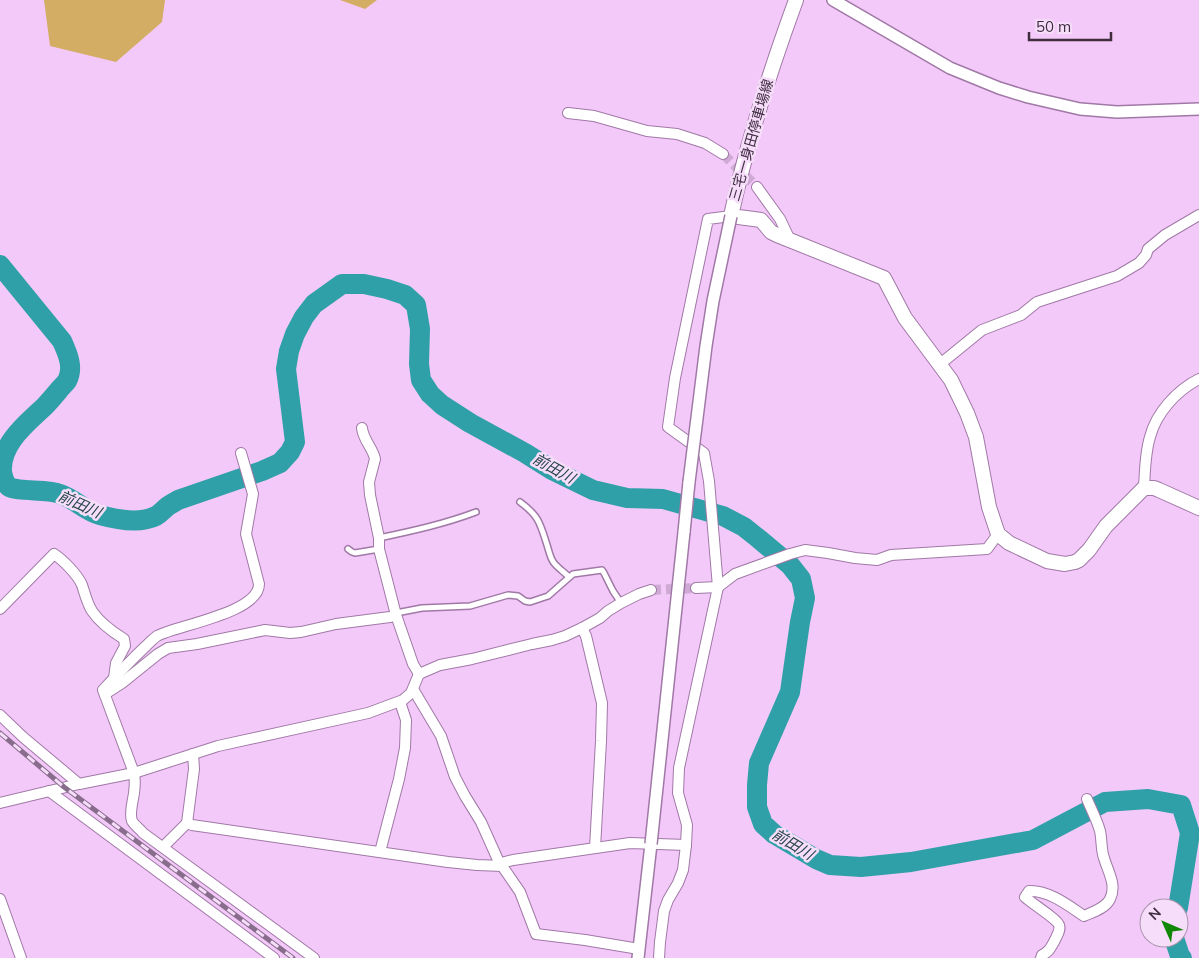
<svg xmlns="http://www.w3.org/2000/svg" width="1199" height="958" font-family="Mulish,'Noto Sans JP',sans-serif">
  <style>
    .green { fill: #d4ad64 }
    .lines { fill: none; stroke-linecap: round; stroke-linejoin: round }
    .river { stroke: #30a0a8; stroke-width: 20 }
    .minor-tunnel { stroke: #cfaad4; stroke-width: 10; stroke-dasharray: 10 5; stroke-linecap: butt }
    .service-casing { stroke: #a079a6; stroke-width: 8 }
    .minor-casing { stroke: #a079a6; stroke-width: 12 }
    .tertiary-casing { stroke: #a079a6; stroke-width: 14 }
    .secondary-casing { stroke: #a079a6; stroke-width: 16 }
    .service { stroke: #fff; stroke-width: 5 }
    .minor { stroke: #fff; stroke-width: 10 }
    .tertiary { stroke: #fff; stroke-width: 11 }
    .secondary { stroke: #fff; stroke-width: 14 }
    .rail-casing { stroke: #886e8c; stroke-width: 5 }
    .rail { stroke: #f6ddfa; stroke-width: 3; stroke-dasharray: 9; stroke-linecap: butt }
    .tertiary-bridge-casing { stroke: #a079a6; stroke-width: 14; stroke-linecap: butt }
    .tertiary-bridge { stroke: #fff; stroke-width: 11 }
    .labels { text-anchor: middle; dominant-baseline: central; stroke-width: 5; stroke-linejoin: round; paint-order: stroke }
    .street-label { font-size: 14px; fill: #3d2d3f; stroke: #f6ddfa }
    .water-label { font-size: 15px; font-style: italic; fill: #254548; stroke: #f6ddfa }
  </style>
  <rect width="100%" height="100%" fill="#f3c9f9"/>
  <g class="green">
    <path d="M44,0H165L162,22L116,62L50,46Z"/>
    <path d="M340,0H377L365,9Z"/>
  </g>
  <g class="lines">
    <g class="river">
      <path d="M0,265L62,341C68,354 74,368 67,381C65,384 61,387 59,390C54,396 49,402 44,407C26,424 0,444 2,472C3,477 4,482 8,486C17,493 47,488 60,494C75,499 85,511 100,515C118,520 140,524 156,516C161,513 164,509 168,506C171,504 175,502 178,500L262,471L280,463L290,452L295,442L286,369L289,351L295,334L304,317L314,304L342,284H364L387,289L405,295L416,305L420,329L419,364L421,380L430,394L442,405L470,423L525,453L552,470L593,490L627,498L663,499L723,516L744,527L759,539L790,565L801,579L805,598L800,622L790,692L759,763L757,785V807L763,824L774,834L816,859L830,865L861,867L911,862L1033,840L1105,802L1148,799L1181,805L1190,833L1178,908"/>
      <path d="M1174,938L1180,956L1182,958"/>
    </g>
    <g class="minor-tunnel">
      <path d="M723,154L757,187"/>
      <path d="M651,590L696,588"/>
    </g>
    <defs>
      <g id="service">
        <path d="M520,502C539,516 540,523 547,545C549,551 550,558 554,563C558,568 564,572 569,577"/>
        <path d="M379,538C412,531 444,524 476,512"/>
        <path d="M348,549L352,552L355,553L379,549"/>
        <path d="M396,613L422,608L470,606L508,595L518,596L525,601L530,602L548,596L573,574L602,570L604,573L613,591L621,603"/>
      </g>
      <g id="minor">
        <path d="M568,113L594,116L647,131L677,134L705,143L723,154"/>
        <path d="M757,187L780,219L790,240"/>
        <path d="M939,365L982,330L1021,315L1037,302L1117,276L1139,263L1146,255L1148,249L1165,235L1199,215"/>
        <path d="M362,428C363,440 373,448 375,459L369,482L370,495L379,538V549L396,615L413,664L419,674"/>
        <path d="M241,453L253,494L246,534L259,584C259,613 178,625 157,636C153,639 149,643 146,646C131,660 117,675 103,690L134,773C135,779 135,786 134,793C133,801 129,813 132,821C135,826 140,829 143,833L314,958"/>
        <path d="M1144,488C1145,471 1145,453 1150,437C1156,413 1177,390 1199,379"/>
        <path d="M696,588L718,587L735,574L790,554L805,550L828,553L855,558L877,560L891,555L987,549L998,534"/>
        <path d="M0,609L54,554C63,560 78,575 82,585C85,594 87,603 92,611C100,623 111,631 124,639L125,646L116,663L114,678"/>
        <path d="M582,628L586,636L602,703L601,741L595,848"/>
        <path d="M413,689L441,736L455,777L465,796L481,822L498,860L520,892L536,934L585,940L639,949"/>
        <path d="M105,694L122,683L158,654L168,648L197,644L265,630L290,633L301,632L336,624L390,617L396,615"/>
        <path d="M0,715L23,737L79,784"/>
        <path d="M49,791L274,958"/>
        <path d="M0,803L79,784L134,773L218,746L368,713L403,700L411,693L419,674L440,665L472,659L532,644L552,640L565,636L582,628L600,618L608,611L621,603L639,594L651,590"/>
        <path d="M187,823L192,825L448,862L477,865L503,866"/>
        <path d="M163,847L187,823L194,769L193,754"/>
        <path d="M380,852L399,779L405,748L406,720L400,702"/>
        <path d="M501,863L513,860L630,843L686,845"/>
        <path d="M0,899L21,958"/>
        <path d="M659,958L660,942L664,911L668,900L678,883L683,870L686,845L687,825L678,793L679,768L718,587L709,481L704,453L668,427L675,378L708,219L731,216"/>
        <path d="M1041,958L1042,955C1049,952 1051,947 1055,940C1057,935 1061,930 1059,925C1057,919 1031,903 1025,897L1029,891C1049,890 1069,906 1084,916C1093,912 1106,908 1110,899C1117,885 1108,872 1104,858C1101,850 1102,840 1100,831C1097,820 1091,809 1087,799"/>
      </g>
      <g id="tertiary">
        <path d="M833,0L950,68L999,88L1028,97L1080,109L1117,112L1199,109"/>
        <path d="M684,532L689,482"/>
        <path d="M638,958L651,844"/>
      </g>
      <path id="secondary" d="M796,0C770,71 747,142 731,216L761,220L771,232L777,235L884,278L905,318L951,380L967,413L976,437L989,507L998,534L1009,543L1047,561L1065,564L1075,562L1079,560L1089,550L1106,526L1144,488H1154L1159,490L1199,508"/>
    </defs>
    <use href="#service" class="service-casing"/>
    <use href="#minor" class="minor-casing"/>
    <use href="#tertiary" class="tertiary-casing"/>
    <use href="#secondary" class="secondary-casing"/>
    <use href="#service" class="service"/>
    <use href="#minor" class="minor"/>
    <use href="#tertiary" class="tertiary"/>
    <use href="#secondary" class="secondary"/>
    <defs>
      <path id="rail" d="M0,733L64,787L293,958"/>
    </defs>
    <use href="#rail" class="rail-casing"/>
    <use href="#rail" class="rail"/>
    <defs>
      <g id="tertiary-bridge">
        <path d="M689,482L706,346L713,301L731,216"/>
        <path d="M651,844L684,532"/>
      </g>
    </defs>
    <use href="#tertiary-bridge" class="tertiary-bridge-casing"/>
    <use href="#tertiary-bridge" class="tertiary-bridge"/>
  </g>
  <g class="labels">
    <g class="street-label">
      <text transform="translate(751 140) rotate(-74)">三宅一身田停車場線</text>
    </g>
    <g class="water-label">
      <text transform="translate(554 468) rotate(29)">前田川</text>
      <text transform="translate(80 504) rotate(24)">前田川</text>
      <text transform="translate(793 844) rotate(31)">前田川</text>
    </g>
  </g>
  <g transform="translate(1164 923) rotate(315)"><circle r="24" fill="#f6ddfa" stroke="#ac97af"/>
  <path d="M0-4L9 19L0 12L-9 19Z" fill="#108705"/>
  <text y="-8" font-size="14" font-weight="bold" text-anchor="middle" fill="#3d2d3f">N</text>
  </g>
  <path d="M1029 32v8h82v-8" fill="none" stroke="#3d2d3f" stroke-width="2.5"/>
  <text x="1036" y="32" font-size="15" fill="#3d2d3f" stroke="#f6ddfa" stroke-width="4" paint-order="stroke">50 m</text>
</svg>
